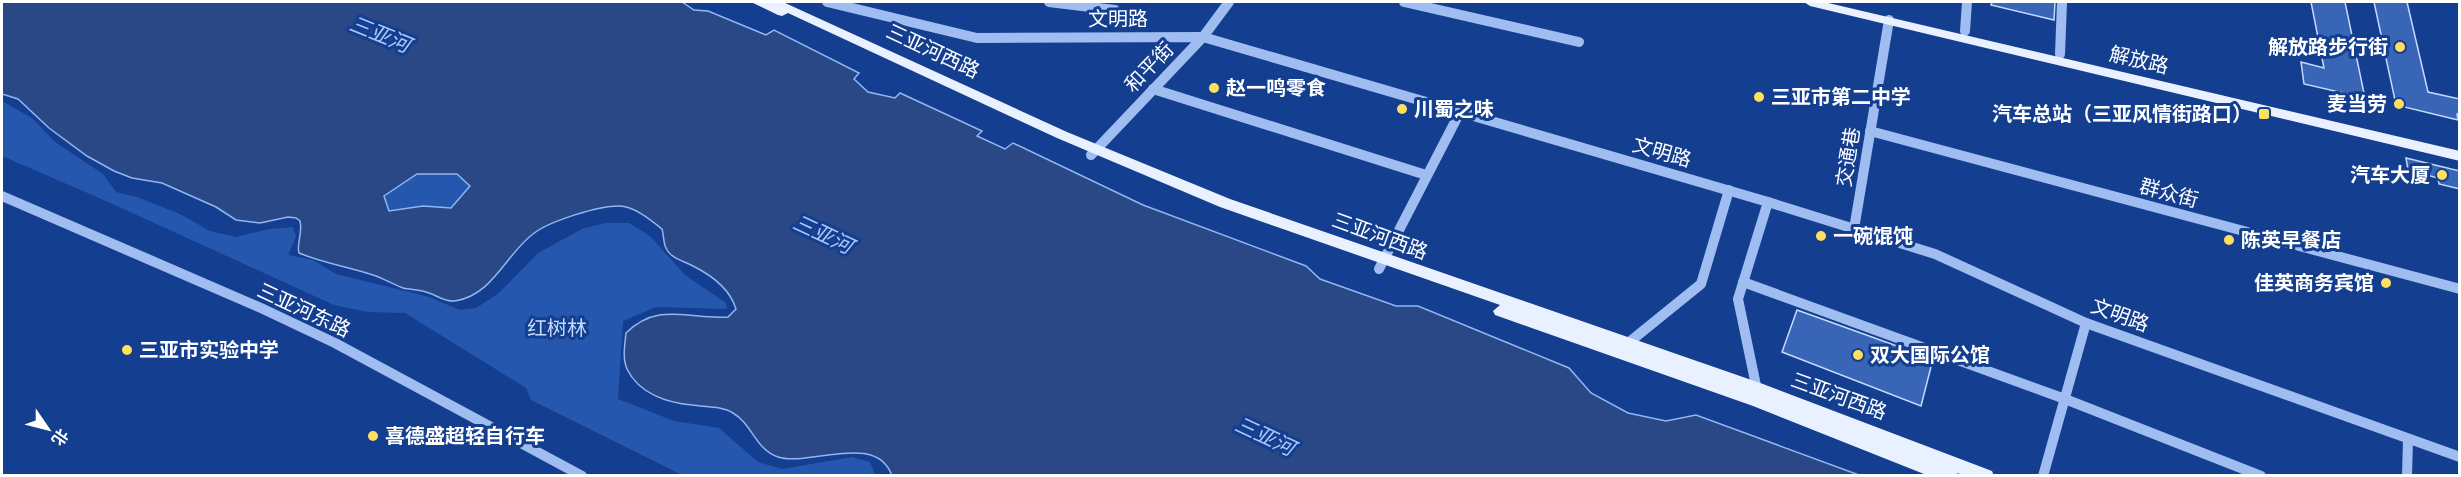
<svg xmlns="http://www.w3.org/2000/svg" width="2461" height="477" font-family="Helvetica,'Noto Sans SC',sans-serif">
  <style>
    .green { fill: #2657ae }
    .water { fill: #294885; stroke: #91b6f4; stroke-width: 1.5; fill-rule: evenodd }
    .building { fill: #3865b6; stroke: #c6dafc; stroke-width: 1.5 }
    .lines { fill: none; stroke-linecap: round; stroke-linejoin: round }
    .minor { stroke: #9fbdf1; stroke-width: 10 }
    .major { fill: #e9f0ff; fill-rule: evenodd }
    .poi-dot { fill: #ffdf5f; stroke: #143e8f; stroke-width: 2 }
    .labels { text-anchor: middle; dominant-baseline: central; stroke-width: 6; stroke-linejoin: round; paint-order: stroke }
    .street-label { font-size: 20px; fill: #fff; stroke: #143e8f }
    .poi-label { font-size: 20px; font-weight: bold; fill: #fff; stroke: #143e8f; text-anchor: start }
    .park-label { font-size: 20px; fill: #c6dafc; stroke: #143e8f }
    .water-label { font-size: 21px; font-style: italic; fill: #abc7f8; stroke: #143e8f }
  </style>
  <rect width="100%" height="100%" fill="#143e8f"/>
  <g class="green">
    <path d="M2,101L32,118L55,142L103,174L116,192L137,197L180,214L210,231L236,237L269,229L293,227L296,237L288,255L313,260L336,274L429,297L460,310L476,308L499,293L538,253L582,229L605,223H629L650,236L685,275L726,303L727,309L656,307L623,321L618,399L674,421L719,428L758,462L782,469L852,457L870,462L875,475H682L531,400L526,388L405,313L368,312L334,305L106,201L2,156Z"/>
    <path d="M417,174H457L470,186L451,208L423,206L389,211L384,197Z"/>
  </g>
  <path class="water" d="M2,2H682L694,10L708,11L766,35L774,30L859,73L854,79L868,92L895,98L900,93L982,131L977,136L1005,149L1013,143L1143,205L1306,266L1320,279L1396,306H1418L1569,368L1591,393L1628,413L1666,421L1696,415L1859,475L892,476C877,431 808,467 778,457C756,450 752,424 733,413C722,406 705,407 692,405C668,403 639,394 627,369C622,358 625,344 626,333C659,301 688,320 728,317L736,309C730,289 711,275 693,266C684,261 670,258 666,248C663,242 664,235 662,229C651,220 634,206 619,206C598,206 549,221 533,234C506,254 493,295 455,301C445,302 438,296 429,293C421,289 411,290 403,288C392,284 383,278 373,275C349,267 323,263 299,253C296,245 303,233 300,221L296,218L288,217L260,223L236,220L216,207L162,183L132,178L114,171L87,156L49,128L18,99L2,94ZM417,174H457L470,186L451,208L423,206L389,211L384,196Z"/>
  <g class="building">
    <path d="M1992,2H2055L2054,20L1991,5Z"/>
    <path d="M2311,2H2345L2365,98L2304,84L2301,62L2324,68Z"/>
    <path d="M2374,2H2407L2428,92L2460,99V113L2457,114L2458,120L2396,105Z"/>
    <path d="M2406,158L2460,171V189L2439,184L2438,178L2408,170Z"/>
    <path d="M1797,310L1933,359L1921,406L1782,352Z"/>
  </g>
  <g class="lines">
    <g class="minor">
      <path d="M827,2L977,38L1203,37L1768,202L1935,254L2086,323L2460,457"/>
      <path d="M1049,2L1115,10"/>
      <path d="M1404,2L1579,42"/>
      <path d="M1965,31L1967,2"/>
      <path d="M2060,54L2062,2"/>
      <path d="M1153,89L1426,175"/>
      <path d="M1870,131L2460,289"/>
      <path d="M1091,155L1203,37L1229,2"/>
      <path d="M2,196L261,308L335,343L582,476"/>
      <path d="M1854,229L1889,20"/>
      <path d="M1379,269L1460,112"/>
      <path d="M1743,282L2065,399L2261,476"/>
      <path d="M1622,348L1701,284L1729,190"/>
      <path d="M1758,395L1738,299L1768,202"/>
      <path d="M2043,476L2086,323"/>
      <path d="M2407,476L2408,439"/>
    </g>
    <g class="major">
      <path d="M751,2H783L1067,132L1230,199L1763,384L1992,471L1994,476H1965L1957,473L1958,476H1929L1753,406L1495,315L1493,311L1500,305L1220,207L1057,138L788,13L782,16L778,15Z"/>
      <path d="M1804,2H1824L2460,151V161L1810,6Z"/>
    </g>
  </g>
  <g class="poi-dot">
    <circle cx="2400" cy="47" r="6"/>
    <circle cx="1214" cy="88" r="6"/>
    <circle cx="1759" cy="97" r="6"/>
    <circle cx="2399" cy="104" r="6"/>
    <circle cx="1402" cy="109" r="6"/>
    <rect x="2258" y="108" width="12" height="12" rx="3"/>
    <circle cx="2442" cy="175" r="6"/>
    <circle cx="1821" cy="236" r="6"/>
    <circle cx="2229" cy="240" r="6"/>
    <circle cx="2386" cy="283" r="6"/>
    <circle cx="127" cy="350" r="6"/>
    <circle cx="1858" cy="355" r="6"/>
    <circle cx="373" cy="436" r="6"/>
  </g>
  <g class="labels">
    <g class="street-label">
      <text x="1118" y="19">文明路</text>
      <text transform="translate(933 51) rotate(25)">三亚河西路</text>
      <text transform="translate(2139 60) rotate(13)">解放路</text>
      <text transform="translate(1149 67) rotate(-46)">和平街</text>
      <text transform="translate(1662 152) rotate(16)">文明路</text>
      <text transform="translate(1848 157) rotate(-81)">交通巷</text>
      <text transform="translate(2169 193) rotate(15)">群众街</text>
      <text transform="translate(1380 236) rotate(20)">三亚河西路</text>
      <text transform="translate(304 310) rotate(25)">三亚河东路</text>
      <text transform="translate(2120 315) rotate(20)">文明路</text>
      <text transform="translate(1839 396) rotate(20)">三亚河西路</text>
    </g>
    <g class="poi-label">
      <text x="2388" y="47" text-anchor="end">解放路步行街</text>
      <text x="1226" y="88">赵一鸣零食</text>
      <text x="1771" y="97">三亚市第二中学</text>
      <text x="2387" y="104" text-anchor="end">麦当劳</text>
      <text x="1414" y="109">川蜀之味</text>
      <text x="2252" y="114" text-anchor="end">汽车总站（三亚风情街路口）</text>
      <text x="2430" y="175" text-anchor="end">汽车大厦</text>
      <text x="1833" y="236">一碗馄饨</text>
      <text x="2241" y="240">陈英早餐店</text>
      <text x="2374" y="283" text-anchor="end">佳英商务宾馆</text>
      <text x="139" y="350">三亚市实验中学</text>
      <text x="1870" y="355">双大国际公馆</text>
      <text x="385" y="436">喜德盛超轻自行车</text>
    </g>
    <g class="park-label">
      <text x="557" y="328">红树林</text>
    </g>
    <g class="water-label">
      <text transform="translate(380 34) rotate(22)">三亚河</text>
      <text transform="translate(823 234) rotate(25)">三亚河</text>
      <text transform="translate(1265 436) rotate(25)">三亚河</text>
    </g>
  </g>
  <rect width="2461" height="477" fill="none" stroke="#ffffff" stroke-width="6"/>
  <g transform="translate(48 429) rotate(125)" stroke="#143e8f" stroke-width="4.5" paint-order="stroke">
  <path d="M0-4.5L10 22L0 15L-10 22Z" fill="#ffffff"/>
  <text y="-9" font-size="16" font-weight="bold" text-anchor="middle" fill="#ffffff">北</text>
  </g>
</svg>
